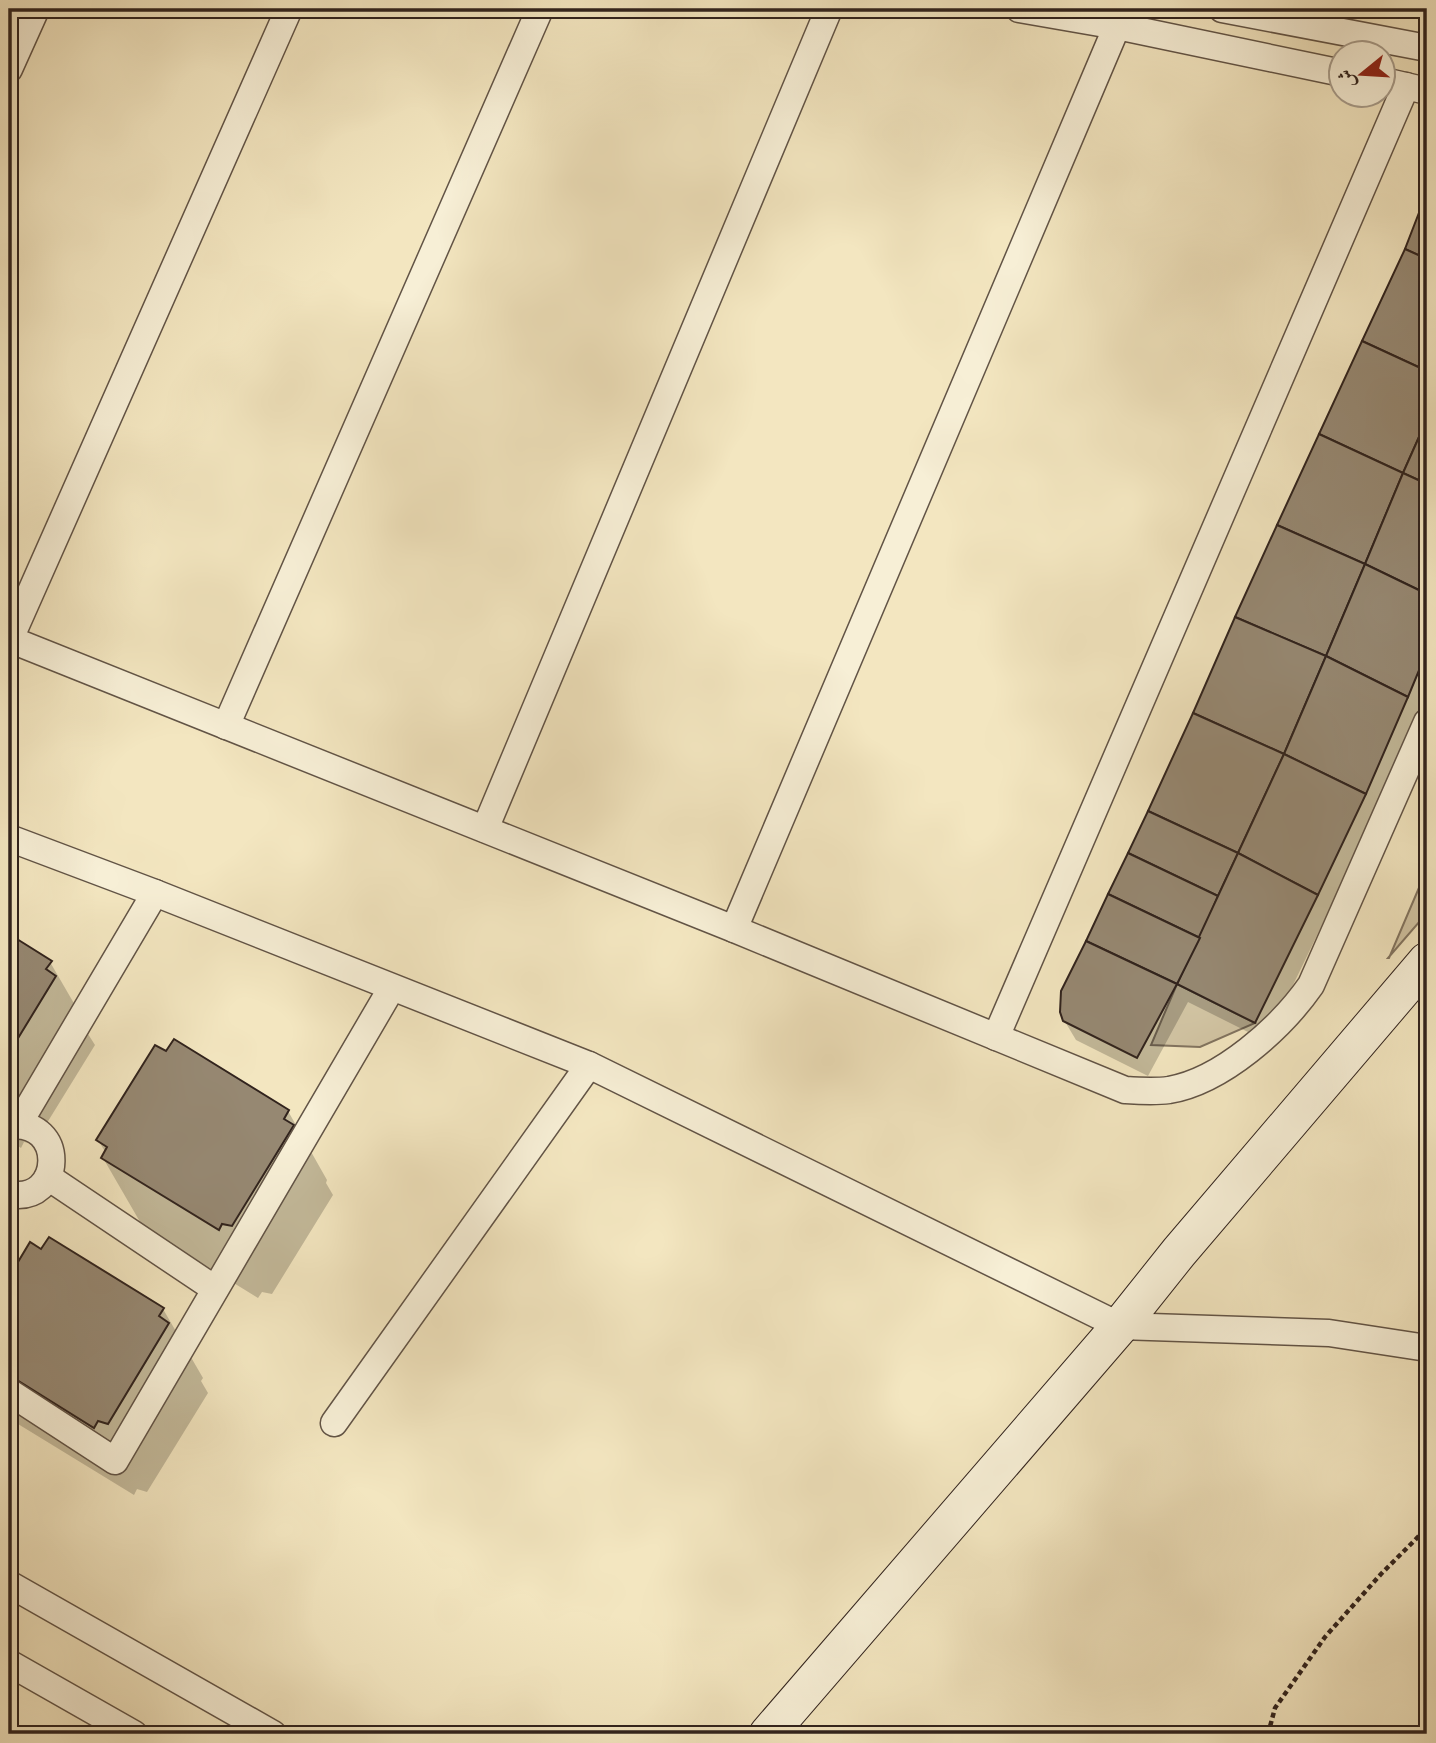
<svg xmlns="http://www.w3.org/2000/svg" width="1436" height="1743" font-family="'Libre Caslon Text',Amiri,serif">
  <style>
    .green { fill: #d2c5a4; stroke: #827460; stroke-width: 2 }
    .shadow { fill: #0003 }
    .building { fill: #968872; stroke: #31231d; stroke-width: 2 }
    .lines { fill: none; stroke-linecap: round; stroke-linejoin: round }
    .street-casing { stroke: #625446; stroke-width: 29 }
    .secondary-casing { stroke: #31231d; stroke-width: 39 }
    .path { stroke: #31231d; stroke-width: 4.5; stroke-dasharray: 5 3.5; stroke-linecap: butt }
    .street { stroke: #f7efd6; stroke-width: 26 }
    .secondary { stroke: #f7efd6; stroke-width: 37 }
  </style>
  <rect width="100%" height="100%" fill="#f3e6c0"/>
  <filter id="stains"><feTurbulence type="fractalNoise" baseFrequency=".00286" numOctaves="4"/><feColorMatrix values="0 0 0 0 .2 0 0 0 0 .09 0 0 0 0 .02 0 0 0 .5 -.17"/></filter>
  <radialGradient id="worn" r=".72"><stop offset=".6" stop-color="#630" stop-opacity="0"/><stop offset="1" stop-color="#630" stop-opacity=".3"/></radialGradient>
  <g class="green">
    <path d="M1427,869V913L1388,958H1389Z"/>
    <path d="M1177,984L1255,1023L1200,1047L1151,1045Z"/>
  </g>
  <g class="shadow">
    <path d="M1427,197V693L1376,813L1266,1041L1188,1002L1148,1076L1076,1040L1064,1020L1063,992L1150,812L1406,250Z"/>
    <path d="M9,936L50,962L90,1031L88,1034L95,1045L34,1144L24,1142L21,1148L9,1140Z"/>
    <path d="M288,1111L327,1180L326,1183L333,1195L272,1294L262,1292L258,1298L143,1227L103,1158L106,1153L98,1140Z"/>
    <path d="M31,1245L163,1309L203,1378L201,1381L208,1393L147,1492L137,1489L134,1495L18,1424L9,1408V1280Z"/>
  </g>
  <g class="building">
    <path d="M1427,192V259L1405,249Z"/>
    <path d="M1405,249L1427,259V371L1362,341Z"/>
    <path d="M1362,341L1427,371V419L1403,473L1319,434Z"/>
    <path d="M1427,419V484L1403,473Z"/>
    <path d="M1319,434L1403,473L1365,564L1277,525Z"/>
    <path d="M1403,473L1427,484V594L1365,564Z"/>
    <path d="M1277,525L1365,564L1326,656L1235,617Z"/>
    <path d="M1365,564L1427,594V651L1408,697L1326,656Z"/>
    <path d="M1235,617L1326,656L1284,754L1193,713Z"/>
    <path d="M1326,656L1408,697L1366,794L1284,754Z"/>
    <path d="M1193,713L1284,754L1238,853L1148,811Z"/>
    <path d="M1284,754L1366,794L1318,895L1238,853Z"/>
    <path d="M1148,811L1238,853L1218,896L1128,853Z"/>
    <path d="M1128,853L1218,896L1200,938L1108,894Z"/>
    <path d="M1238,853L1318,895L1255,1023L1177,984Z"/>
    <path d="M1108,894L1200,938L1177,984L1086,941Z"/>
    <path d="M9,934L52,961L46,969L56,976L9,1053Z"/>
    <path d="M1086,941L1177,984L1137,1058L1063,1021L1060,1012L1061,991Z"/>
    <path d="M174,1039L289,1110L284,1119L294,1125L232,1226L222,1224L219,1230L101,1158L107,1147L96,1140L155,1045L166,1051Z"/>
    <path d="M49,1237L164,1308L159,1316L169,1323L108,1424L98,1421L94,1428L9,1375V1277L30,1242L41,1249Z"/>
  </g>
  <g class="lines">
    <defs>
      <g id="street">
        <path d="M1019,9L1117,26L1342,73"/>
        <path d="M1222,9L1427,48"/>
        <path d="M9,69L36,9"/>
        <path d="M1384,81L1427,91"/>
        <path d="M9,639L734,929L1125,1090C1140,1091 1154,1092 1169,1090C1222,1081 1281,1028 1311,985L1427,722"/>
        <path d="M10,639L289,9"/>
        <path d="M226,726L540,9"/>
        <path d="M485,829L829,9"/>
        <path d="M9,838L155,893L589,1065L1120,1326L1329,1333L1427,1348"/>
        <path d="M734,929L1117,26"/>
        <path d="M996,1037L1406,86"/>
        <path d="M18,1125L155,893"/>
        <path d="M9,1126C67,1118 64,1205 9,1194"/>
        <path d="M48,1177L215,1289"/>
        <path d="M9,1392L115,1461L391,989"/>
        <path d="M334,1423L589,1065"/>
        <path d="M9,1584L273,1734"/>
        <path d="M9,1663L134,1734"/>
      </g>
      <path id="secondary" d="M768,1734L1120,1326L1179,1252L1427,961"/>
    </defs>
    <use href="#street" class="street-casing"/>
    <use href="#secondary" class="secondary-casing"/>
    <path class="path" d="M1268,1734L1275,1708L1325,1637L1381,1574L1427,1528"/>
    <use href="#street" class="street"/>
    <use href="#secondary" class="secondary"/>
  </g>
  <rect width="1436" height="1743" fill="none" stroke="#f3e6c0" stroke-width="35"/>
  <rect x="10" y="10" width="1415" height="1722" fill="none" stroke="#31231d" stroke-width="3.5"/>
  <rect x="18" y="18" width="1401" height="1708" fill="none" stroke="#31231d" stroke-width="2"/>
  <g transform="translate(1362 74) rotate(252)"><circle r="33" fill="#f7efd6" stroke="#a89d8c" stroke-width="2"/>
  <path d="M0-5L12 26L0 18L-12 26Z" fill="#8f2418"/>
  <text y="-10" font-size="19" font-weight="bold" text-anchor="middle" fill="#31231d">ش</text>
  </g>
  <rect width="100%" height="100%" filter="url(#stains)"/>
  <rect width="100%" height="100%" fill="url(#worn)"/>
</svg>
